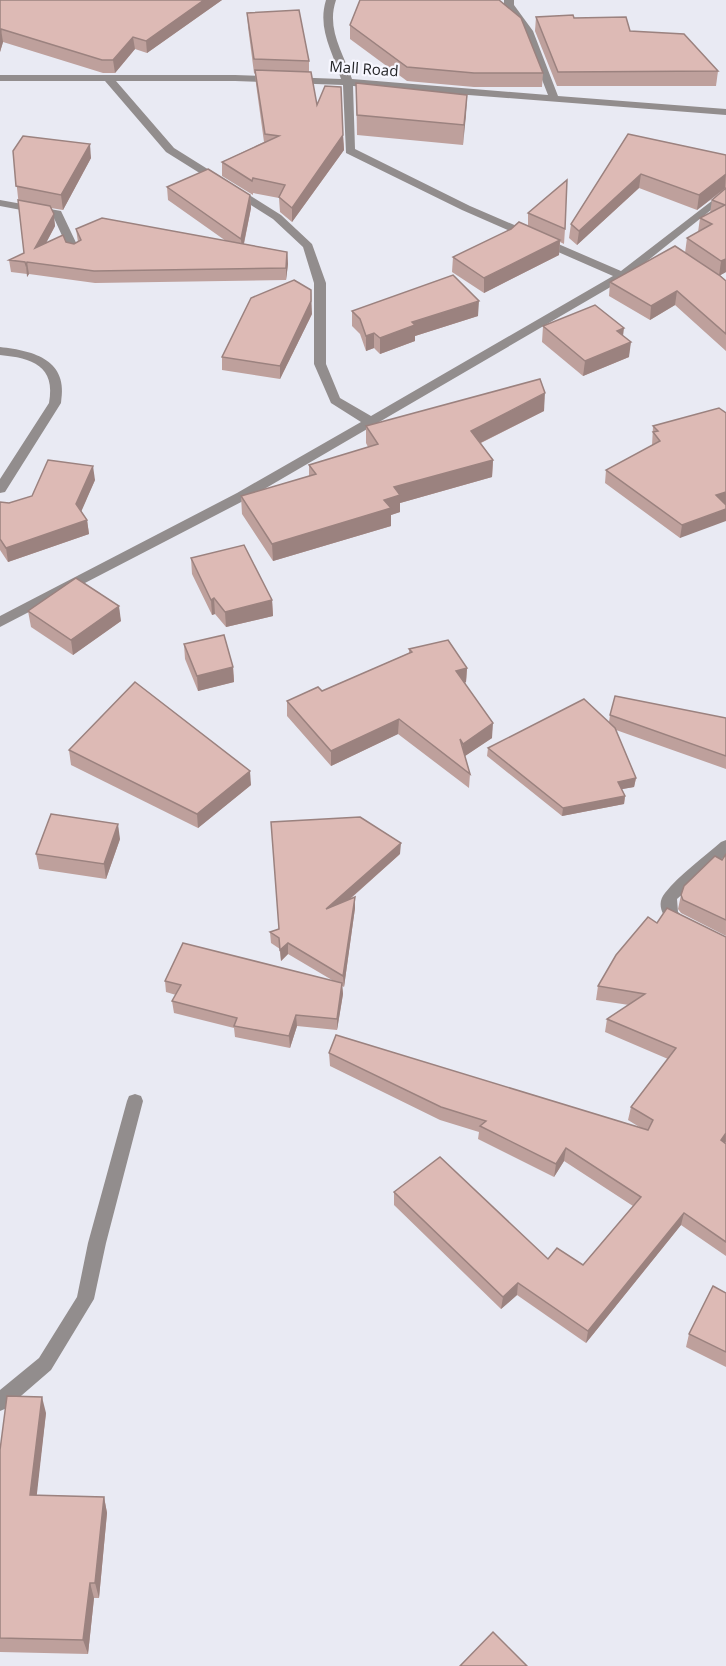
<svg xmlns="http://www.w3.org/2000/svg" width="726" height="1666" font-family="'Open Sans',sans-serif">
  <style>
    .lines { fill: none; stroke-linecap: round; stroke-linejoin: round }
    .minor { fill: #928d8d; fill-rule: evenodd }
    .wall { fill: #bea09c }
    .shaded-wall { fill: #9b827f }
    .building { fill: #ddbab5; stroke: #9b827f; stroke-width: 1.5 }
    .labels { text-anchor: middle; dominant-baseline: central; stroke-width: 4.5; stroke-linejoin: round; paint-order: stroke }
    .far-street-label { font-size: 15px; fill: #242528; stroke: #f7f7ff }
  </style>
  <rect width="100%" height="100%" fill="#e9eaf3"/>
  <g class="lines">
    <g class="minor">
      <path d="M326,0H336C326,29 343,52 352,79L548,95L523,31L504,5V0H514V5L533,31L558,96L726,109V115L353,86L355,149L470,206L621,271L726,190V198L626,278L247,499L0,627V616L237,493L361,422L331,403L314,364V283L303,247L273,219L166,152L105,81H0V75H235L341,79C333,52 317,29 326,0ZM116,81H235L343,85L346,153L462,210L613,276L371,416L340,398L326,364V283L312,244L281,215L174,148Z"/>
      <path d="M0,200L61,211L80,251L74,254L70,253L53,216L0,206Z"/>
      <path d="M0,347C35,351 69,360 61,403L5,492L0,493V479L49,403C56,366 32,358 0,355Z"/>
      <path d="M726,840V855L677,899L678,912L690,923L688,927L682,929C668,925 653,907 665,893C679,875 704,857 721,842Z"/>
      <path d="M135,1094L141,1096L143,1101L106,1243L94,1299L51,1370L7,1408L0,1411V1390L39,1358L77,1297L88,1243L127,1101L129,1096Z"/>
    </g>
  </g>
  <g class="wall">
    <path d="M0,0H222L147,53L135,49L115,73H103L3,42L0,52Z"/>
    <path d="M247,13L309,61V72L317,105L343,135L344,150L292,222L280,212L279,198L253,193V195L222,176V162L264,142L256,84L255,74L254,73L248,27Z"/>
    <path d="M536,17L574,18L630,31L718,71L716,86H557L535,31Z"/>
    <path d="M350,25L543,73L542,87H474L407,81L350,39Z"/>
    <path d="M356,83L467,95L463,145L357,135Z"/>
    <path d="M628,134L726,155V272L720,275L726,281V351L675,305L650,320L609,296L610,282L685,253L687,238L698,232L700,218L710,213L712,200L726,188L697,210L639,188L577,245L569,238L571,224Z"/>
    <path d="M13,151L91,158L63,210L51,208L55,226L46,243L66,242L74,244L78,242L76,229L226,241L168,200L167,187L250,195L251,208L244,244L287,252L288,264L286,280L95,283L29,274L27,277V274L11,272L9,260L24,253Z"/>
    <path d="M528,213L565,229L564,244L560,242L559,255L484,293L452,272L453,257L528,226Z"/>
    <path d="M352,311L478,316L415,336V341L380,354L374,348L366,351L360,334L352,326Z"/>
    <path d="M312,314L280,379L222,370V357Z"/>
    <path d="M543,326L623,336L629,357L583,376L542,342Z"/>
    <path d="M544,411L481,443L493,460L492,477L400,503V512L391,515V526L273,561L242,514L241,496L309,476V465L368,447L366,443V426Z"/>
    <path d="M653,426L725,504L680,538L605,483L606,470L652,446Z"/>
    <path d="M95,480L81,511L87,520L89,534L8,562L0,550V502L9,503Z"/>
    <path d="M191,558L272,600L273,616L226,627L215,614L212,615L192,574Z"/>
    <path d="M28,611L121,621L73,655L31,627Z"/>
    <path d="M184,644L233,667L234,682L198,691L185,659Z"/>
    <path d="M409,649L467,668L466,682L465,683L492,738L465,756L470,774L469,788L398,734L331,766L287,716V701L322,691L409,653Z"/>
    <path d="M610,715L726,718V769L616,730L636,778L634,787L622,789L625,796L624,804L562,816L487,756L488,748L609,722Z"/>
    <path d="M69,750L251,785L198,828L71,765Z"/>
    <path d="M120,839L106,879L39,869L36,854Z"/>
    <path d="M400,854L349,900L355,908L344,987L342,986L343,994L337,1030L297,1026L290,1048L235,1037L234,1028L174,1013L172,1001L176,995L166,992L165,981L332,980L288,954L281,961L280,949L271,943L270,932L278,929Z"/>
    <path d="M726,854V936L681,913L678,909L681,895L722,860Z"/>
    <path d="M657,923L726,937V1142L725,1143L726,1144V1256L681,1225L586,1343L517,1295L501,1309L394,1205V1192L548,1259L583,1265L633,1206L564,1161L554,1177L478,1139L479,1132L440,1120L330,1066L329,1053L641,1128L628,1120L631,1107L668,1059L605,1032L607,1019L629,1005L596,1000L598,986Z"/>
    <path d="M726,1293V1367L686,1347L689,1334Z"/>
    <path d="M46,1413L36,1495L104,1497L107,1513L99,1598H94L88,1654L0,1652V1450Z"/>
  </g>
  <g class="shaded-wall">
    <path d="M204,0H222L147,53L146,41Z"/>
    <path d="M1,29L3,42L0,52V34Z"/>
    <path d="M133,37L135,49L115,73L113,60Z"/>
    <path d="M467,95L466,115L463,145L464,125Z"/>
    <path d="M343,135L344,150L292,222V208Z"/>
    <path d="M90,144L91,158L63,210L61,195Z"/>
    <path d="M641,174L639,188L577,245L579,231Z"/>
    <path d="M726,174L725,188L697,210L699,195Z"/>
    <path d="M250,195L251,208L242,252L241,239Z"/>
    <path d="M54,214L55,226L37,260L35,248Z"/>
    <path d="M560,240L559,255L484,293V278Z"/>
    <path d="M287,252L288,264L286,280V268Z"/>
    <path d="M726,259V272L719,276L721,261Z"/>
    <path d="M27,262L29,274L27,277L26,265Z"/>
    <path d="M311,290L312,314L280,379V366Z"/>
    <path d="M677,291L675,305L650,320L651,306Z"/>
    <path d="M479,301L478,316L415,336V341L380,354V338L412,322Z"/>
    <path d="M624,328L622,344L617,331Z"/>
    <path d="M374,333V348L366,351V336Z"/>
    <path d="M631,342L629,357L583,376L585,361Z"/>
    <path d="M545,393L544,411L470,448L471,431Z"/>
    <path d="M493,460L492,477L400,503V512L391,515V526L273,561L272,544L384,500L394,487Z"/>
    <path d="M93,466L95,480L78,519L76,504Z"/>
    <path d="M726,492V504L714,508L716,495Z"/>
    <path d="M726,509V521L680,538L682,525Z"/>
    <path d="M87,520L89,534L8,562L6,548Z"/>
    <path d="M214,598L215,614L212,615L211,600Z"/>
    <path d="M272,600L273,616L226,627L225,612Z"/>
    <path d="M119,606L121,621L73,655L71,640Z"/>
    <path d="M233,667L234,682L198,691L197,676Z"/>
    <path d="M467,668L466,682L456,686V671Z"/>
    <path d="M399,719L398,734L331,766V751Z"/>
    <path d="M493,723L492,738L462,758L463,744Z"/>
    <path d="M250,771L251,785L198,828L197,814Z"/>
    <path d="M636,778L634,787L617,790L618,782Z"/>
    <path d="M625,796L624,804L562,816L563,808Z"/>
    <path d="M118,824L120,839L106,879L104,864Z"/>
    <path d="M401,843L400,854L326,920V909Z"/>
    <path d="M355,897V908L344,987L343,976Z"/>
    <path d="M288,943V954L281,961L280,950Z"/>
    <path d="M342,983L343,994L337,1030V1019Z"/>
    <path d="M296,1015L297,1026L290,1048L289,1036Z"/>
    <path d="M726,1133V1142L718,1153L721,1140Z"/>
    <path d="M566,1148L564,1161L554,1177L556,1164Z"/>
    <path d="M684,1213L681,1225L586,1343L588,1331Z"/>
    <path d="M518,1283L517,1295L501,1309L503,1297Z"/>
    <path d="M42,1397L46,1413L35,1511L30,1495Z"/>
    <path d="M104,1497L107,1513L99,1598L95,1583Z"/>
    <path d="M90,1583L94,1598L88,1654L83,1640Z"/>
  </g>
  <g class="building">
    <path d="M0,0H204L146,41L133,37L113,60H102L1,29L0,34Z"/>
    <path d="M360,0H499L521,18L543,73H474L407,67L350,25Z"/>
    <path d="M299,10L309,61L254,59L247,13Z"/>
    <path d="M573,15L574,18L626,17L630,31L684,34L718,71L558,72L536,17Z"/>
    <path d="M255,70L311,72L317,105L325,86L341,87L343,135L292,208L279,197L285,185L253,178L252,181L222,162L279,136L265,134Z"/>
    <path d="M356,83L467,95L464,125L357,115Z"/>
    <path d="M628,134L726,155V174L699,195L641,174L579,231L571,224Z"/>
    <path d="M23,136L90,144L61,195L16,186L13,151Z"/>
    <path d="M208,169L250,195L241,239L167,187Z"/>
    <path d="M567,180L565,229L528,213Z"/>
    <path d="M726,188V259L721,261L687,238L712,224L700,218L725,205L712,200Z"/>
    <path d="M18,200L50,206L54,214L35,248L63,235L66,242L74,244L81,240L76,229L102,218L287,252L286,268L94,271L27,262L26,265L25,262L9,260L24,253Z"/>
    <path d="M519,222L560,240L484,278L453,257L511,229Z"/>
    <path d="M675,246L719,275L726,281V334L677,291L651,306L610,282Z"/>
    <path d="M453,275L479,301L412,322L415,325L380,338L374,333L366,336L360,319L352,311Z"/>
    <path d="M294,280L311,290V301L280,366L222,357L251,298Z"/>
    <path d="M595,305L624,328L617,331L631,342L585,361L543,326Z"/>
    <path d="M540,379L545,393L471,431L493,460L394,487L400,495L384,500L391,508L272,544L241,496L316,474L309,465L378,444L366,426Z"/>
    <path d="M719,408L726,413V492L716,495L726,505V509L682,525L606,470L660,441L653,432L658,431L653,426Z"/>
    <path d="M48,460L93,466L76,504L87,520L6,548L0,539V502L9,503L32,496Z"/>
    <path d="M244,545L272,600L225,612L214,598L211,600L191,558Z"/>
    <path d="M76,578L119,606L71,640L28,611Z"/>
    <path d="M224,635L233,667L197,676L184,644Z"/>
    <path d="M448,640L467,668L456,671L493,723L463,744L460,739L470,774L399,719L331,751L287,701L318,687L322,691L412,652L409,649Z"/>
    <path d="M135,682L250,771L197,814L69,750Z"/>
    <path d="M615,696L726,718V756L610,715Z"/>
    <path d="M584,699L615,728L636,778L618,782L625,796L563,808L488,748Z"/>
    <path d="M51,814L118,824L104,864L36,854Z"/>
    <path d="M360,817L401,843L326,909L355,897L343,976L288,943L280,950L279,938L270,932L279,929L271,822Z"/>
    <path d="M726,854V920L683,900L681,895L684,886L715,856L722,860Z"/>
    <path d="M667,908L726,937V1133L721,1140L726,1144V1242L684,1213L588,1331L518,1283L503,1297L394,1192L440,1157L548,1259L557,1248L583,1265L641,1197L566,1148L556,1164L480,1126L486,1121L441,1107L329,1053L336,1035L648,1130L653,1120L631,1107L676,1048L607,1019L645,994L598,986L616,955L648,917L657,923Z"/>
    <path d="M183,943L342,983L337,1019L296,1015L289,1036L234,1026L237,1018L172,1001L181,985L165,981Z"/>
    <path d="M713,1286L726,1293V1352L689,1334Z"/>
    <path d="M7,1396L42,1397L30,1495L104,1497L95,1583H90L83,1640L0,1638V1450Z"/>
    <path d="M493,1632L527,1666H460Z"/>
  </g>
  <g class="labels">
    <g class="far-street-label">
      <text transform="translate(364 68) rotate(4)">Mall Road</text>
    </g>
  </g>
</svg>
